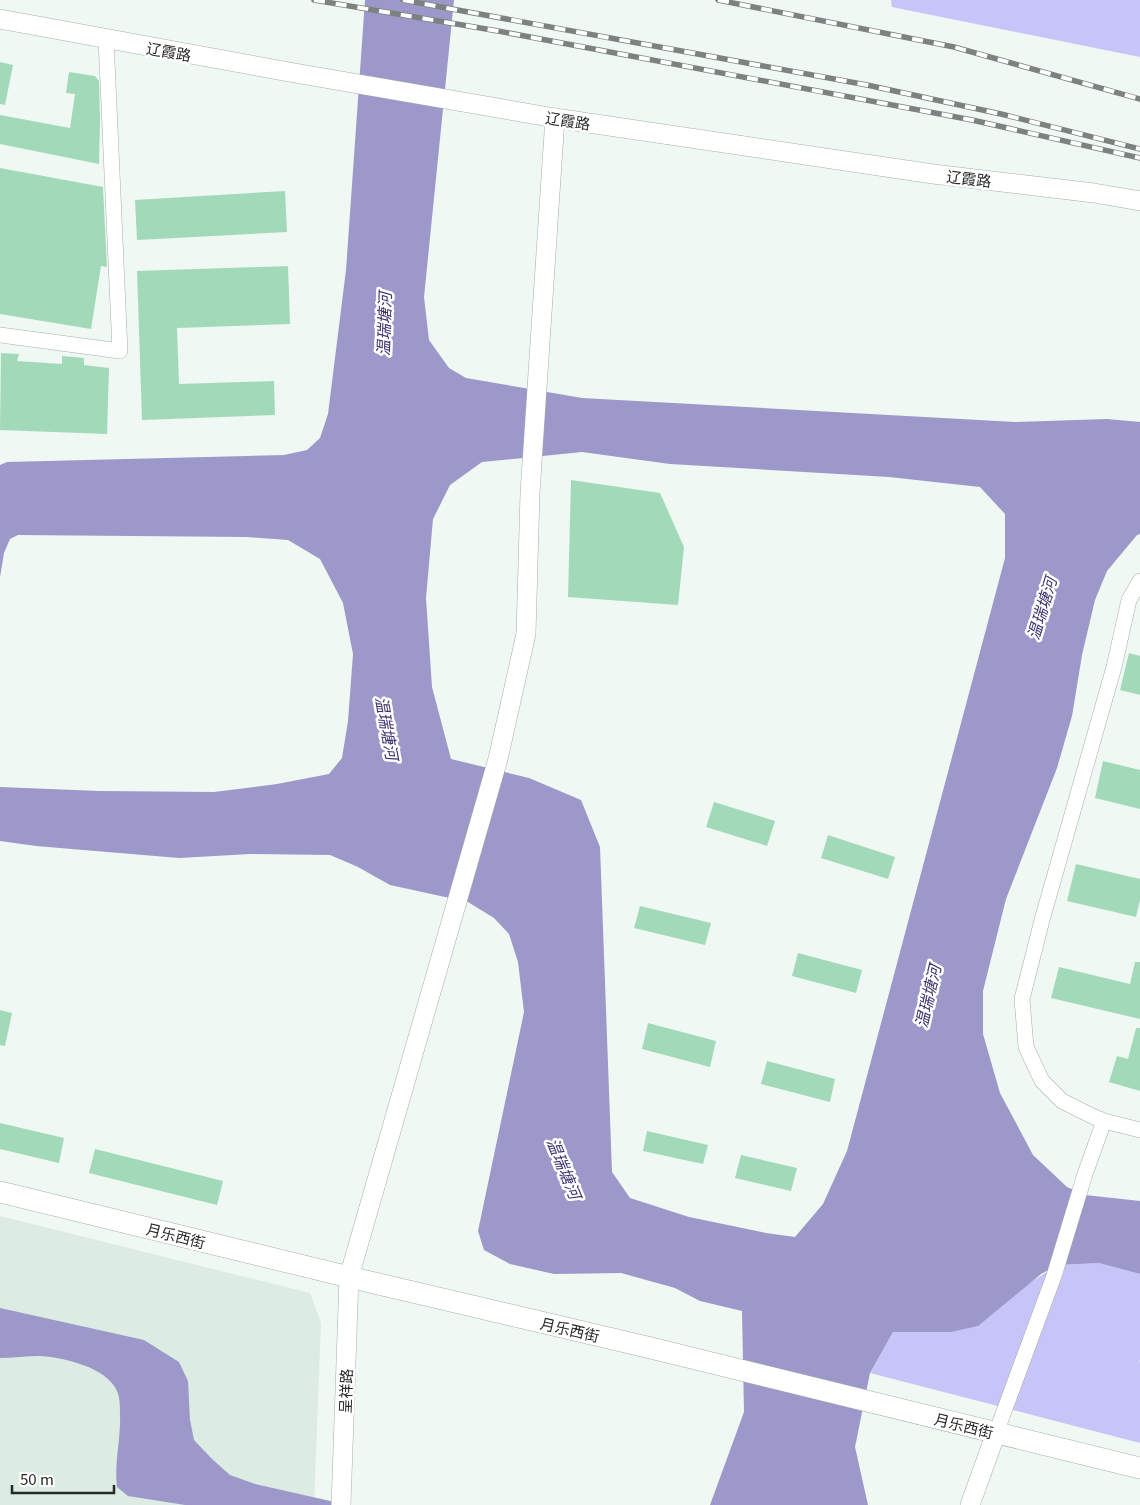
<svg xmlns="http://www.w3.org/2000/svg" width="1140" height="1505" font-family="Georgia,'Noto Sans SC',serif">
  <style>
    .built { fill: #dcece2 }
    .green { fill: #c7c4f7 }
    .water { fill: #9c98ca; fill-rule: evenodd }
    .building { fill: #a2dab9 }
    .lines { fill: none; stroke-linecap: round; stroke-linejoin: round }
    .minor-casing { stroke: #a6afaa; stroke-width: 16 }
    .tertiary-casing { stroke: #a6afaa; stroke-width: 20 }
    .secondary-casing { stroke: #a6afaa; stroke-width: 22 }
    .minor { stroke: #fff; stroke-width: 15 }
    .tertiary { stroke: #fff; stroke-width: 19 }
    .secondary { stroke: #fff; stroke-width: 21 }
    .rail-casing { stroke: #7c827f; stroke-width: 5.5 }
    .rail { stroke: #fff; stroke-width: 4; stroke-dasharray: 11; stroke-linecap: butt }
    .labels { text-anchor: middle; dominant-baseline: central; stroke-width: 5; stroke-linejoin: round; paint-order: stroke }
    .street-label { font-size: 15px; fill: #252927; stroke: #fff }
    .water-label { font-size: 16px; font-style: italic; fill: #3e3371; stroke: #fff }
  </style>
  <rect width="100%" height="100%" fill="#eff8f2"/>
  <path class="built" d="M0,1216L310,1293L321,1323L314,1505H0Z"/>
  <g class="green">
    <path d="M891,0H1140V57L892,7Z"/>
    <path d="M1099,1263L1140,1274V1360L1139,1361L1140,1362V1443L870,1373L893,1332H951L1058,1265Z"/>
  </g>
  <g class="water">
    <path d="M365,0H454L424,297L429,340L449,368L466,378L582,398L1015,422L1107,419L1140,422V534L1137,535L1107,571L1095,600L1082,655L1072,716L1057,768L1006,899L983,991V1034L1000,1093L1033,1155L1067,1187L1085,1195L1140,1201V1274L1099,1263L1058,1265L1041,1274L978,1326L951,1332H893L870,1373L855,1447L868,1505H710L744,1412L742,1311L700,1301L675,1288L621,1273L554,1274L510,1264L484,1250L478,1231L524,1012L518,962L509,934L494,918L468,902L390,885L358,867L330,855L250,854L179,858L36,846L0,841V787L99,791L214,792L277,784L329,774L342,758L348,721L353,654L343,603L320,559L288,540L247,537L18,535L10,539L4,553L0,577V465L7,462L284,455L307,450L320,438L328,414L346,270ZM582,452L670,464L889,477L980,487L1005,514V558L847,1151L823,1204L795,1237L766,1233L689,1217L630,1198L612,1172L600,847L581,800L529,778L451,759L432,687L426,598L433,519L450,485L482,462Z"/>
    <path d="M0,1308L144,1340L179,1362L188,1381L190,1420L194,1440L212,1459L230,1475L255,1484L348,1505H185L128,1496L117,1487C114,1463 121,1439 120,1414C120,1408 120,1397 117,1391C107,1367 62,1357 39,1356C26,1356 13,1358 0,1358Z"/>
  </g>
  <g class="building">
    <path d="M0,62L13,65L5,105L0,104Z"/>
    <path d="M69,72L95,76L99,81L100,119L99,164L0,144V115L70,128L75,94L66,93Z"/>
    <path d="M0,168L103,187L107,267L101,266L91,329L0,314Z"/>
    <path d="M285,191L287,232L137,240L135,200Z"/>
    <path d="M288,266L290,324L177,328L179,384L274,381L275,415L142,420L137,271Z"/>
    <path d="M1,353L19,354L17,361L62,364V356L84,358V365L109,368L107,434L0,430Z"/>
    <path d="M571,480L660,493L684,547L678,605L568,597Z"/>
    <path d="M1129,653L1140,656V695L1120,690Z"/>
    <path d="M1103,761L1140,770V809L1095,798Z"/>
    <path d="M714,802L775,821L767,846L706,827Z"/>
    <path d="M828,835L895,857L888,879L821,858Z"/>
    <path d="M1076,864L1140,879V900L1136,917L1067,901Z"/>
    <path d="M640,906L711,923L705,945L634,928Z"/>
    <path d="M798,953L862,970L856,993L792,976Z"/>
    <path d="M1135,962H1140V1019L1051,998L1059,967L1130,984Z"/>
    <path d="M0,1010L12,1013L5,1046L0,1045Z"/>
    <path d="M648,1023L716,1041L710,1067L642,1049Z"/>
    <path d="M1136,1028H1140V1091L1109,1082L1117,1056L1128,1059Z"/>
    <path d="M767,1061L835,1079L830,1102L761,1084Z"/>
    <path d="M0,1123L64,1138L59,1163L0,1149Z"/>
    <path d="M647,1131L708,1145L703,1164L643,1151Z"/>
    <path d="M95,1149L223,1181L217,1205L89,1173Z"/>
    <path d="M741,1155L797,1168L791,1191L735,1178Z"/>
  </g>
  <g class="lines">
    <defs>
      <g id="minor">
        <path d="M0,335L120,351L106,39"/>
        <path d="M1140,581L1129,600L1114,667L1042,920L1022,999L1026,1047L1042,1081L1062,1101L1092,1116L1104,1121L1140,1130"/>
        <path d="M996,1433L1054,1276L1085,1174L1104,1121"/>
      </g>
      <g id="tertiary">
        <path d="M0,19L289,72L555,118L933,174L1094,193L1140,201"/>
        <path d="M341,1505L349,1277L498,759L526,634L530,493L555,118"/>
        <path d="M970,1505L996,1433"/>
      </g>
      <path id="secondary" d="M0,1192L349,1277L651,1348L1140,1468"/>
    </defs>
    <use href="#minor" class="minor-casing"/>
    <use href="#tertiary" class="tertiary-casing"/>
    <use href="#secondary" class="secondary-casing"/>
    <use href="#minor" class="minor"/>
    <use href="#tertiary" class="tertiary"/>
    <use href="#secondary" class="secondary"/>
    <defs>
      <g id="rail">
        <path d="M314,0L498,31L972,120L1140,158"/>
        <path d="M403,0L867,85L1001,114L1140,149"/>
        <path d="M718,0L954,47L1140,99"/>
      </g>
    </defs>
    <use href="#rail" class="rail-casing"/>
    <use href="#rail" class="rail"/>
  </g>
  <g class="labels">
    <g class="street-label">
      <text transform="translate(169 51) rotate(10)">辽霞路</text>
      <text transform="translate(568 120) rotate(9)">辽霞路</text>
      <text transform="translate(969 178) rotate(7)">辽霞路</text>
      <text transform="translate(176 1235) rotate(14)">月乐西街</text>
      <text transform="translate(570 1329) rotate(13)">月乐西街</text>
      <text transform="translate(345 1391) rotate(-88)">呈祥路</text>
      <text transform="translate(964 1425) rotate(14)">月乐西街</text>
    </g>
    <g class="water-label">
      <text transform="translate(383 324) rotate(-88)">温瑞塘河</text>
      <text transform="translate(1041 608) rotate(-73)">温瑞塘河</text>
      <text transform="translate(388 728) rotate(80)">温瑞塘河</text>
      <text transform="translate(927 996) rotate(-77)">温瑞塘河</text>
      <text transform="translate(565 1168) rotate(68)">温瑞塘河</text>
    </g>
  </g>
  <path d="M12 1485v8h102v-8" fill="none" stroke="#252927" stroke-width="2.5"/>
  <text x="20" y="1485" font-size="15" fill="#252927" stroke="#ffffff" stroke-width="4" paint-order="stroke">50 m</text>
</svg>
